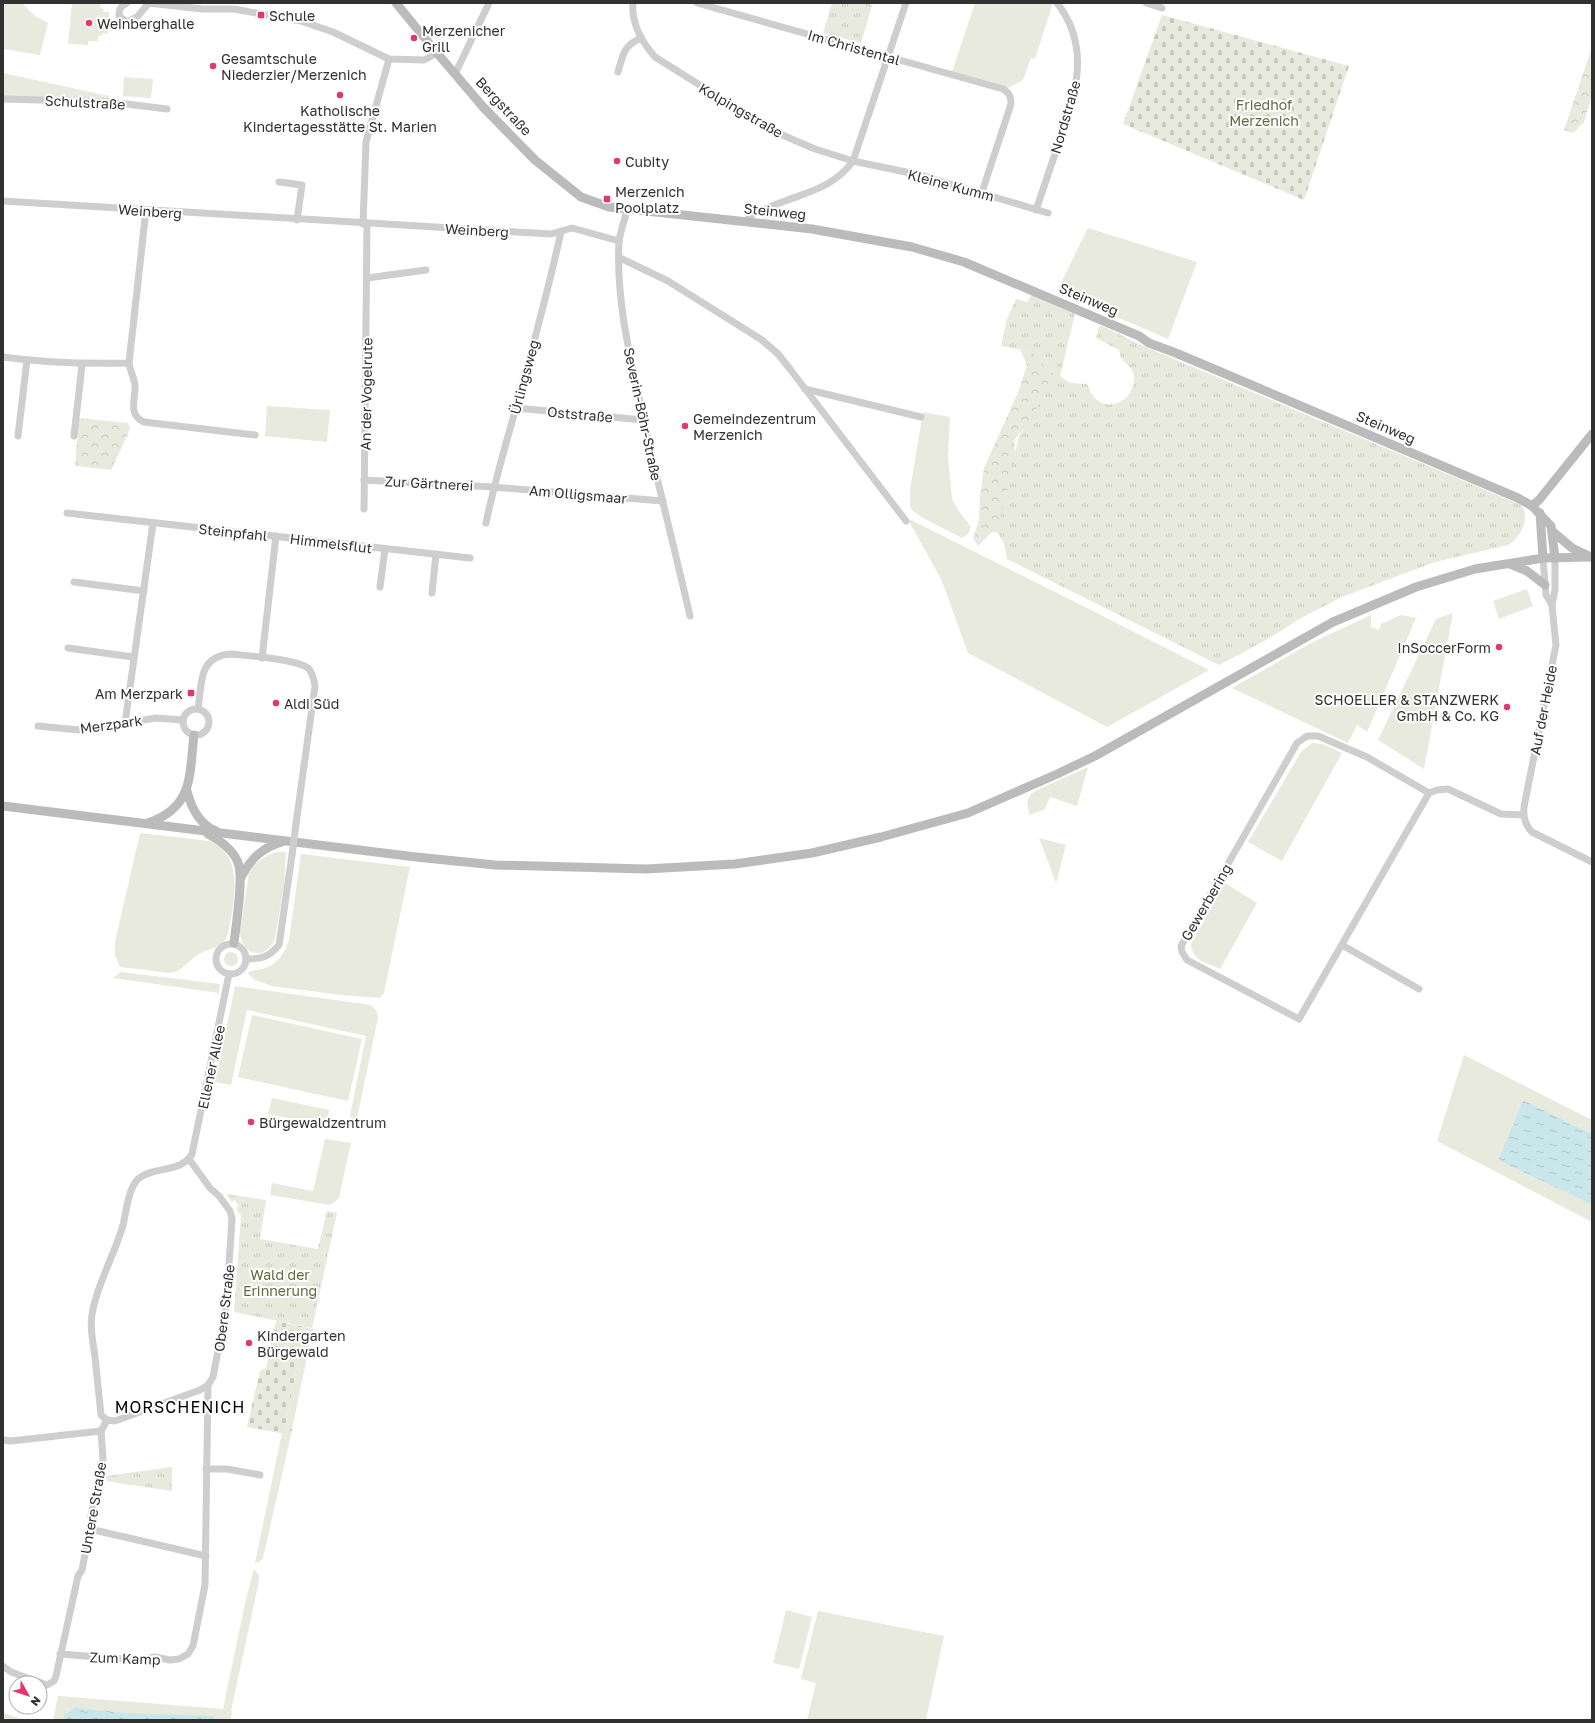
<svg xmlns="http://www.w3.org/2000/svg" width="1595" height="1723" font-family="'Golos Text',sans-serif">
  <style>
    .grass { fill: #e7eadc }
    .forest { fill: url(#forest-crowns) }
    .cemetery { fill: url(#cemetery-stones) }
    .park { fill: url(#park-tufts) }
    .water { fill: url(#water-ripples) }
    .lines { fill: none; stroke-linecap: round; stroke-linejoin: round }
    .street { stroke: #cecece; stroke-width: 7 }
    .secondary { stroke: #bbb; stroke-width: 9 }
    .street-bridge { stroke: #cecece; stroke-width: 7 }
    .poi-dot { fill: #e23871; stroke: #fff; stroke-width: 1.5 }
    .labels { text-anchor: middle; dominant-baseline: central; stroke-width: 4; stroke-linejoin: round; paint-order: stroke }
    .poi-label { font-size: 14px; fill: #313131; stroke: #fff; text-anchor: start }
    .street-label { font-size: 14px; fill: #313131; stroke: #fff }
    .park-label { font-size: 14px; fill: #606c3e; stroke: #fff }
    .quarter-label { font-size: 16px; letter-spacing: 1px; fill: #000; stroke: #fff }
  </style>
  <defs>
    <pattern id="forest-crowns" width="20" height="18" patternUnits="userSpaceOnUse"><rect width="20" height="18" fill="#e7eadc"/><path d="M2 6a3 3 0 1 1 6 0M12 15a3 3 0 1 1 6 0" fill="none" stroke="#c7c9bd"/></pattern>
    <pattern id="cemetery-stones" width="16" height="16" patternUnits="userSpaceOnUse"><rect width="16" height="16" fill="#e7eadc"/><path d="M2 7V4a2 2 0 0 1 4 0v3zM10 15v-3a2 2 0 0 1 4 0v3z" fill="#c7c9bd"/></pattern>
    <pattern id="park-tufts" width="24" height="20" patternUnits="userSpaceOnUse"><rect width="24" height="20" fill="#e7eadc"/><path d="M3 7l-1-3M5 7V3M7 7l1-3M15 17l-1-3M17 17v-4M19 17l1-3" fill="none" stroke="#c7c9bd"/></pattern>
    <pattern id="water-ripples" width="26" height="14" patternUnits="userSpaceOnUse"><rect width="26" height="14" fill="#c9e6ea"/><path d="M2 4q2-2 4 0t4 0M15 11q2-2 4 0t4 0" fill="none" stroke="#adc6c9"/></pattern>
  </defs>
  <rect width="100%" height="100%" fill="#fff"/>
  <g class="grass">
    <path d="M3,3H22L35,16L48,23L40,55L4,49L3,55Z"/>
    <path d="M72,3H101L100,8L104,9L103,12H109L108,34L102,33V36H98V41H88V45L68,44Z"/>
    <path d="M975,3H1053L1035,59L1031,58L1023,80L1008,88L952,72Z"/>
    <path d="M3,73L109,96L108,101L3,98Z"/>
    <path d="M124,77L153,79L151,98L123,96Z"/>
    <path d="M1088,228L1197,262L1168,339L1057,291Z"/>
    <path d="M267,406L330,410L327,442L265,436Z"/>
    <path d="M923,412L950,417L948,456L952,499L958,510L971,527L968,534L962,538L921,517L912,510L910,506V489Z"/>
    <path d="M911,520L1071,600L1209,670L1107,727L968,653L942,581L909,521Z"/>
    <path d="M1527,589L1533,606L1499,619L1493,601Z"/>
    <path d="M1453,613L1424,769L1378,740L1436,619Z"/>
    <path d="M1371,615V627L1379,630L1381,624L1401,615L1416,618L1367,732L1357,725L1348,743L1232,688L1311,643Z"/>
    <path d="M1312,743L1323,744L1342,753L1282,861L1248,842L1301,752Z"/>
    <path d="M1088,767L1077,806L1050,797L1045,809L1030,815C1027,804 1025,798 1035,791Z"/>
    <path d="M140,833L209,841C241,853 236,891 231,919C229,925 229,934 225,940C220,947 209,949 201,953C190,958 184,970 171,973L120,967L115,955V942Z"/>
    <path d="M1039,838L1066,845L1056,883Z"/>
    <path d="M277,852H286L284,886L275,938C266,961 242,957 240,932L249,873C256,862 264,856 277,852Z"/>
    <path d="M301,854L410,867L384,993L380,998L341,995L272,986L255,980L247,973C252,970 256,970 262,969C278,965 284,954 289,940Z"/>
    <path d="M1225,883L1257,903L1220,969C1206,962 1192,961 1191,944Z"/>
    <circle cx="231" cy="959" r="7"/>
    <path d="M121,972L220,984L219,993L113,978Z"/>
    <path d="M235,986L371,1005L377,1012L378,1018L356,1123L349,1121L366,1036L247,1010L231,1085L215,1082Z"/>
    <path d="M252,1015L362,1039L348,1101L238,1077Z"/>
    <path d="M1464,1055L1592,1120V1134L1523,1100L1498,1160L1592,1205V1222L1437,1141Z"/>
    <path d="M272,1098L329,1110L326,1126L268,1114Z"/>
    <path d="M325,1139L351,1143L339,1197L336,1201L330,1205L270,1195L272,1183L313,1191Z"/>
    <path d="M305,1327L313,1329L292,1429L285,1427Z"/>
    <path d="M282,1433L291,1435L263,1558L259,1562L255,1563Z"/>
    <path d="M254,1569L259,1575V1581L231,1711H232L231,1720H53L58,1696L223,1709L245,1603Z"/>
    <path d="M786,1610L812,1617L799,1669L773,1663Z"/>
    <path d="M818,1611L944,1636L926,1720H807L816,1683L801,1679Z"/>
  </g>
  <g class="forest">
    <path d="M1592,47V95L1584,122L1573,133L1564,130Z"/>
    <path d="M1020,349L1032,352L1056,376L1069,383L1024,428L1015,439L1014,448L1025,468L1015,481L997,532H992L978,546L973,538L979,520L980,496L984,468L1019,390L1027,365Z"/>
    <path d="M79,418L128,423L130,428L128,434L111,470L75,466Z"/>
  </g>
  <g class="cemetery">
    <path d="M1162,15L1349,66L1304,200L1123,124Z"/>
    <path d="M276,1321L305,1327L285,1427L292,1429L291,1435L247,1427L260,1371L266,1368Z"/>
  </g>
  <g class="park">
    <path d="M832,3H866L872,5L861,43L823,33Z"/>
    <path d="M782,208L778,219L762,218L766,214Z"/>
    <path d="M1031,295L1075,314L1060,376L1070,383L1087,384C1090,390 1091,395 1097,400C1114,413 1136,396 1134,376C1133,367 1126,365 1122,359C1120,357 1120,353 1119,350L1096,338L1099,327L1102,326L1150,349L1521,505C1531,518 1521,537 1508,545L1435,562L1342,597L1301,618L1268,639L1219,665L1007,559L1004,543L997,532L1019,436L1056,377L1032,352L1001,346L1007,319L1016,299L1027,302Z"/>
    <path d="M226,1194L266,1200L260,1239L318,1249L327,1211L337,1213L312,1328L234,1312L241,1216L236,1208L239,1206L234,1200L232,1202Z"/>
    <path d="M172,1467V1491L106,1481V1476Z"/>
    <path d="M3,1713L25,1720H3Z"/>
  </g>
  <g class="water">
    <path d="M1523,1100L1592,1134V1205L1498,1160Z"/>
    <path d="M76,1708L125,1713L213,1716L217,1720H63L65,1714Z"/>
  </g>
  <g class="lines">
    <g class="street">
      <path d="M127,3C120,7 119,9 119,16L127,22L137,17L149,3"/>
      <path d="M148,3L203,9H234L301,21L333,32L389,59L424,60L437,53"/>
      <path d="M633,3C631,24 642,42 655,57L754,119L780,134L815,149L853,161L920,175L1048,213"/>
      <path d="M697,3L1003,89C1009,93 1011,96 1011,104L982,192"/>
      <path d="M1146,3L1162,8"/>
      <path d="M618,72C623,55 623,46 641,38"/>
      <path d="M455,74L489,3"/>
      <path d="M3,99L110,102L167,109"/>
      <path d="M279,182L302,185L297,220"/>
      <path d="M3,201L551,234L572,228L619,241"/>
      <path d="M627,210C625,220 620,231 619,242C616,297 629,353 641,407C656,477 674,546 690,616"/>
      <path d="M1036,210C1044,187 1051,165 1059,143C1075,96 1092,47 1057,3"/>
      <path d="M745,222L753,214C764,209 774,205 785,201C812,191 836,185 853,161L906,3"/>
      <path d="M363,224L366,142L389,59"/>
      <path d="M620,258L668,281L762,340L778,354L790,369L906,521"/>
      <path d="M367,278L426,270"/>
      <path d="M3,357C45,363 87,364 129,363L146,210"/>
      <path d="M129,363C130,371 134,377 135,385C136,400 127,414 144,422L255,435"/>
      <path d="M805,389L921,417"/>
      <path d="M516,408L643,420"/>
      <path d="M18,436L27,360"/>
      <path d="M74,436L82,365"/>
      <path d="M364,480L493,487L663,501"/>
      <path d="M364,509L367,224"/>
      <path d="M67,513L470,558"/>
      <path d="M486,523C494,484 505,446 516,408C532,350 548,291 561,232"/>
      <path d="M1543,558L1546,595L1552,605"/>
      <path d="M1555,558V590L1552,605L1556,645L1524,807C1523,817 1525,825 1532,832L1592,862"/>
      <path d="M74,582L144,591"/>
      <path d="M380,587L385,549"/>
      <path d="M432,593L436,554"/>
      <path d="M68,648L133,657"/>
      <path d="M262,658L276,536"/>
      <circle cx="196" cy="722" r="13"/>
      <path d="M198,709C202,683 198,656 231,654C248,656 299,659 309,669C313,674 314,680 315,686L296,824"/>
      <path d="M125,723L153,523"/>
      <path d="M38,726L79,730L110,728L125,723L156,718L183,720"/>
      <path d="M1429,793L1367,757L1318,736H1307L1297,743L1181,946L1182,952L1187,960L1299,1019L1429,793L1437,790L1448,789L1501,814L1523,815"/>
      <circle cx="231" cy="959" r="15"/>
      <path d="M1342,945L1419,989"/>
      <path d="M246,959C262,959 269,957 279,945L292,855"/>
      <path d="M107,1420L101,1415C99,1396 97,1377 95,1357C93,1342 89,1325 93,1309C99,1280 115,1254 123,1225C126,1213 128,1189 138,1179C153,1166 182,1173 192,1154L229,974"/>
      <path d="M107,1420L115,1421L200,1390L208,1385"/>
      <path d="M3,1440L11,1441L101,1431"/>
      <path d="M206,1469H227L260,1475"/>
      <path d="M90,1529L206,1556"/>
      <path d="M60,1654L137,1660L155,1657L170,1660L179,1659L188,1654L193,1646L205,1585L208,1385L213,1377L226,1308L232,1219L230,1211L219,1196L210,1188L189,1159"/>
      <path d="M3,1666L11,1672L47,1685L54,1681L56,1676L78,1576L82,1570L91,1523V1515L103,1459L101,1431L107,1420"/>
    </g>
    <g class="secondary">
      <path d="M396,3L437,53L484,108L535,160L581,197L609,207L812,229L912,247L964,262L1139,336L1149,343L1176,353L1518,498L1532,506L1551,526L1555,558"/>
      <path d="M1532,506L1539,500L1592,434"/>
      <path d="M1540,513L1543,558"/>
      <path d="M1552,531L1572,548L1589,556"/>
      <path d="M1510,564L1527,571L1545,585"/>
      <path d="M187,791C191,807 199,824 216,831"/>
      <path d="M3,806L416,857L495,865L646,869L735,864L812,853L881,837L968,813L1055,775L1095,756L1333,622L1416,587L1475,569L1543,558L1592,557"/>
      <path d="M148,823C194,807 189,776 194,735"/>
      <path d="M208,834C220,840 236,852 239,866C243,883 236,925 234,943"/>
      <path d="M241,877C251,859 261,848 282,842"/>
    </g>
    <path class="street-bridge" d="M292,855L296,824"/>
  </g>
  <g class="poi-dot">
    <rect x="257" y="11" width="8" height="8" rx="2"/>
    <circle cx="89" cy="23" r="4"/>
    <circle cx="414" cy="38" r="4"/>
    <circle cx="213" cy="66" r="4"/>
    <circle cx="340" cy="95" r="4"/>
    <circle cx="617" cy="161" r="4"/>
    <rect x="603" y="195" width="8" height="8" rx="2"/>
    <circle cx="685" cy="426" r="4"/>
    <circle cx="1499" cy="647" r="4"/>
    <rect x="187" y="689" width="8" height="8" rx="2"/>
    <circle cx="276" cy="703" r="4"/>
    <circle cx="1507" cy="707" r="4"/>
    <circle cx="251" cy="1122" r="4"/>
    <circle cx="249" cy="1343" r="4"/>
  </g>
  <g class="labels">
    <g class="poi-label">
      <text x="269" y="15">Schule</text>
      <text x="97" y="23">Weinberghalle</text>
      <text x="422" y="30">Merzenicher<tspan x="422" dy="16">Grill</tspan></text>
      <text x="221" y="58">Gesamtschule<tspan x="221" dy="16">Niederzier/Merzenich</tspan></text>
      <text x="340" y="110" text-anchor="middle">Katholische<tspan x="340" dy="16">Kindertagesstätte St. Marien</tspan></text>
      <text x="625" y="161">Cubity</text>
      <text x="615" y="191">Merzenich<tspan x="615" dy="16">Poolplatz</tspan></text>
      <text x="693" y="418">Gemeindezentrum<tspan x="693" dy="16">Merzenich</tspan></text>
      <text x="1491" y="647" text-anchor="end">InSoccerForm</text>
      <text x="183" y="693" text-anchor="end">Am Merzpark</text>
      <text x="1499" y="699" text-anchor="end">SCHOELLER &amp; STANZWERK<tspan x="1499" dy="16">GmbH &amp; Co. KG</tspan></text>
      <text x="284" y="703">Aldi Süd</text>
      <text x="259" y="1122">Bürgewaldzentrum</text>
      <text x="257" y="1335">Kindergarten<tspan x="257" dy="16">Bürgewald</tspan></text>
    </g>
    <g class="street-label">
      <text transform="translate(854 47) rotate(16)">Im Christental</text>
      <text transform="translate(85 102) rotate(3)">Schulstraße</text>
      <text transform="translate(504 106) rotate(47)">Bergstraße</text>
      <text transform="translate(741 110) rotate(30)">Kolpingstraße</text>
      <text transform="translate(1065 117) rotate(-74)">Nordstraße</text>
      <text transform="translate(951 185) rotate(15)">Kleine Kumm</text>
      <text transform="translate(150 211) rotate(4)">Weinberg</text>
      <text transform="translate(775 211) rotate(6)">Steinweg</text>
      <text transform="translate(477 230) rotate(3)">Weinberg</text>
      <text transform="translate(1089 299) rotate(23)">Steinweg</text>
      <text transform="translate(524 377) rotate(-75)">Ürlingsweg</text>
      <text transform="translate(366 394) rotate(-89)">An der Vogelrute</text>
      <text transform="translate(580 414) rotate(5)">Oststraße</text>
      <text transform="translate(643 414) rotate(78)">Severin-Böhr-Straße</text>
      <text transform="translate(1386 427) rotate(23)">Steinweg</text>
      <text transform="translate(429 483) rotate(3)">Zur Gärtnerei</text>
      <text transform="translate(578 494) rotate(5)">Am Olligsmaar</text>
      <text transform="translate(233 532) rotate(6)">Steinpfahl</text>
      <text transform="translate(331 543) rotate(7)">Himmelsflut</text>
      <text transform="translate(1543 710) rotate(-79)">Auf der Heide</text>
      <text transform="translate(111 724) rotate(-8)">Merzpark</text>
      <text transform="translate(1206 902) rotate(-60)">Gewerbering</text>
      <text transform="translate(211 1067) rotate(-78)">Ellener Allee</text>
      <text transform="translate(224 1308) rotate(-83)">Obere Straße</text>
      <text transform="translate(93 1508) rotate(-80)">Untere Straße</text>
      <text transform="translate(125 1658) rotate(2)">Zum Kamp</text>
    </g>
    <g class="park-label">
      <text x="1264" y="104">Friedhof<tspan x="1264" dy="16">Merzenich</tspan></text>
      <text x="280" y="1274">Wald der<tspan x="280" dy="16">Erinnerung</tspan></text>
    </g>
    <g class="quarter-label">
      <text x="180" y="1407">MORSCHENICH</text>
    </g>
  </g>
  <rect width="1595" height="1723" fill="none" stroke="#313131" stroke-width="8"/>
  <g transform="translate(28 1695) rotate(129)"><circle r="19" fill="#ffffff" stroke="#adadad"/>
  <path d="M0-3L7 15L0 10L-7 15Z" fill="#e23871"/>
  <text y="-6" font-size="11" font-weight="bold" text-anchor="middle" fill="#313131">N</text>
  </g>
</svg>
